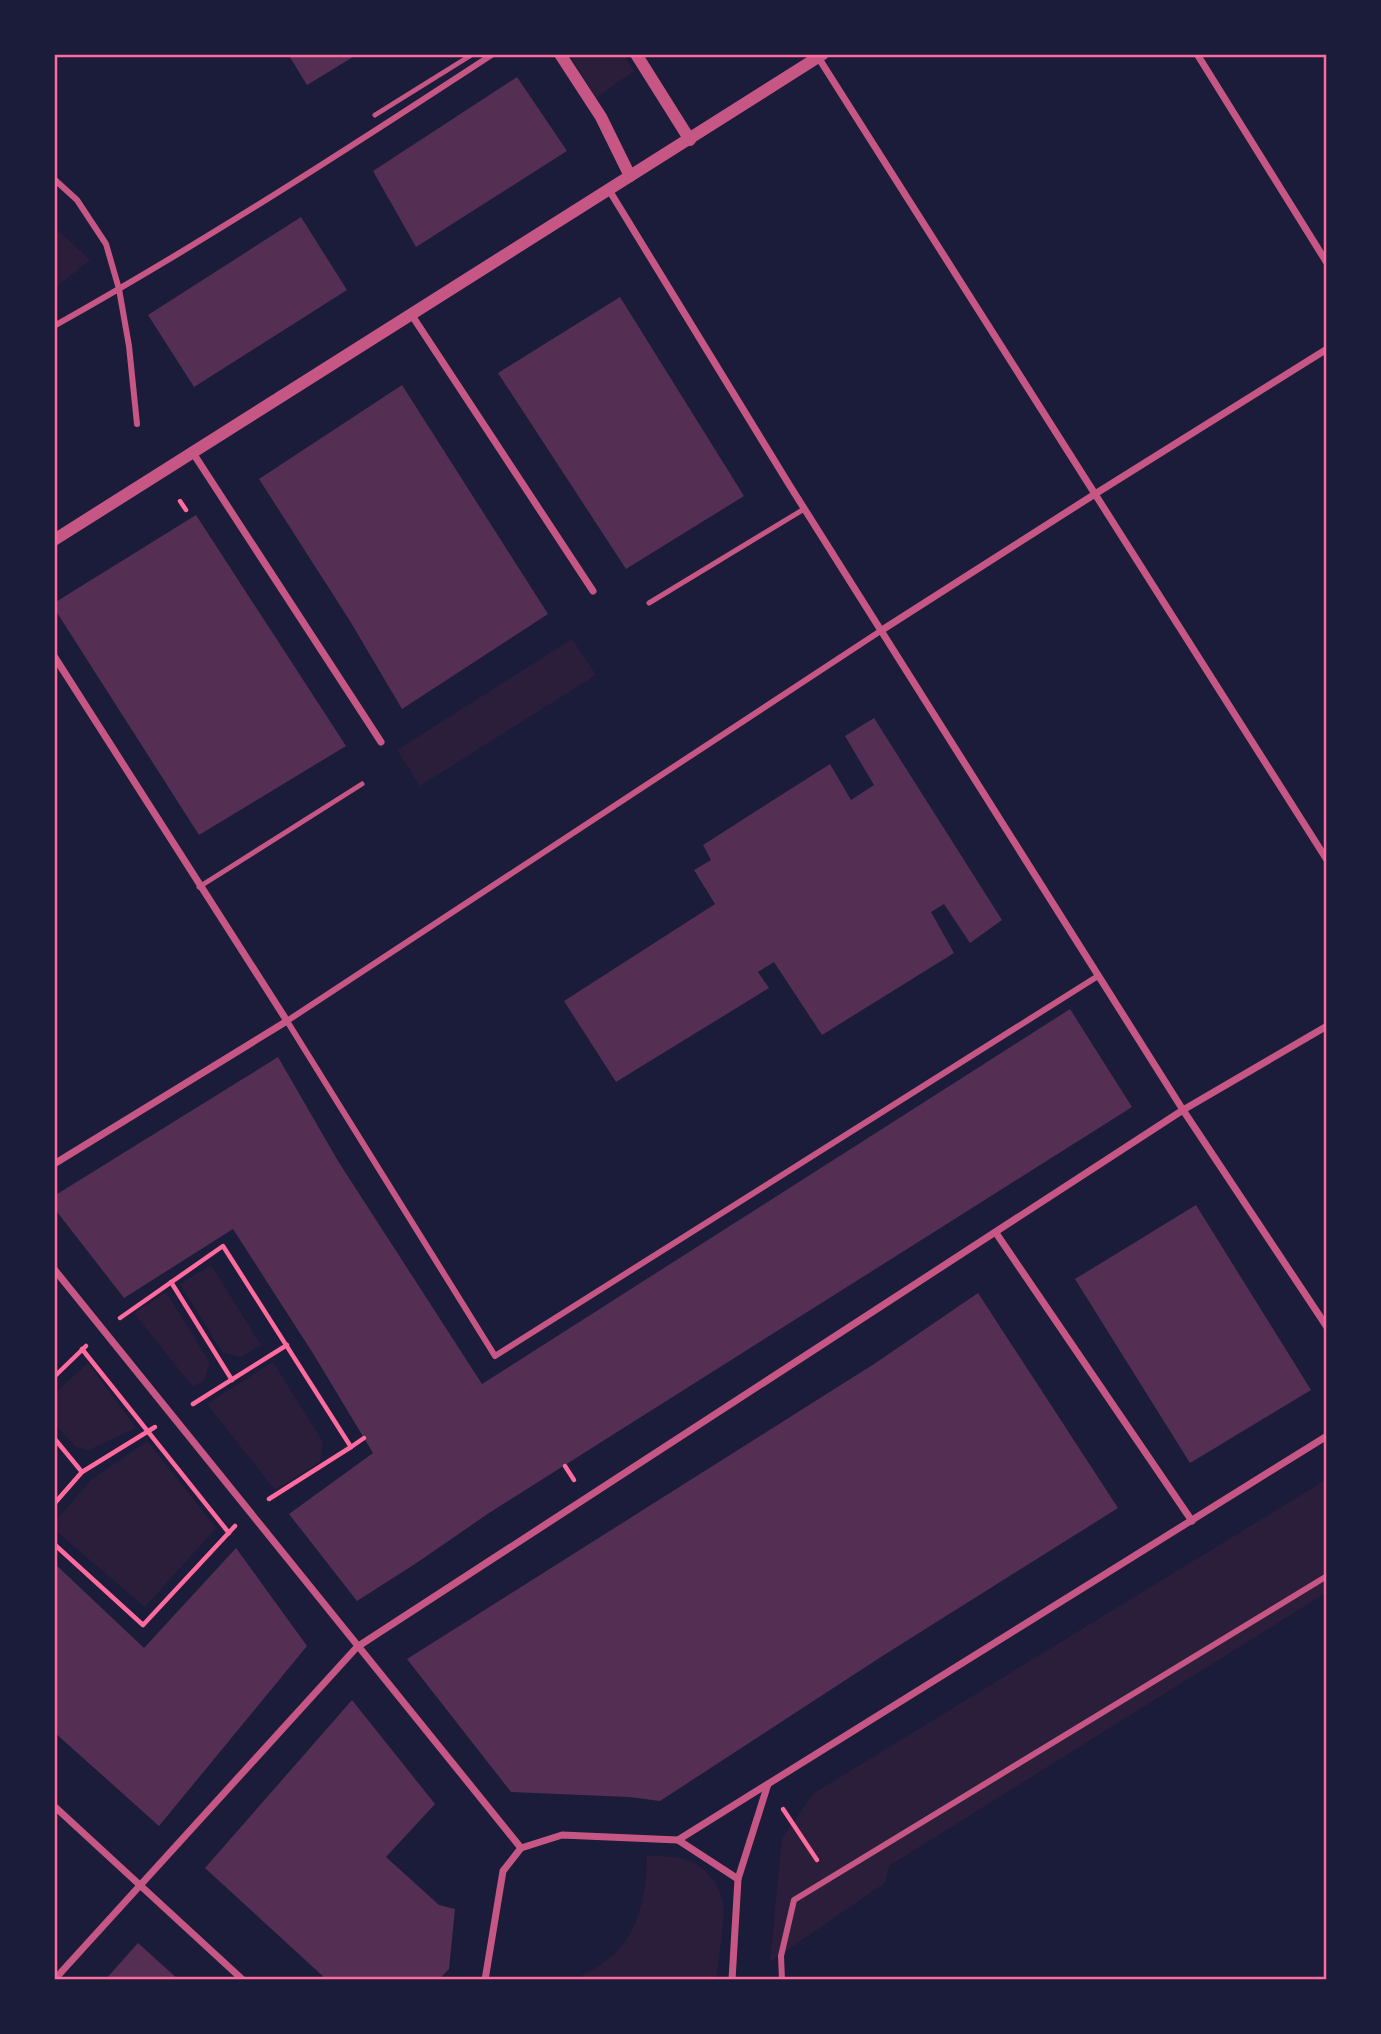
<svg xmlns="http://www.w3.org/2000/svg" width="1381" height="2034" font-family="'Work Sans',sans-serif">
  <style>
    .green { fill: #2a1e3b }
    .building { fill: #542f53 }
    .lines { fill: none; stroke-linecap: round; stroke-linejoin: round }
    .path { stroke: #ff6b9d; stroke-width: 4.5 }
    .service { stroke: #c65784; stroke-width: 5 }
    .pedestrian { stroke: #c65784; stroke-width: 6 }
    .minor { stroke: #c65784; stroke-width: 7 }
    .tertiary { stroke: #c65784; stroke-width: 12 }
    .neatline { fill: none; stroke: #ff6b9d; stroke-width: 2.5 }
  </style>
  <rect width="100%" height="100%" fill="#1b1b3a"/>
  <g class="green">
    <path d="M569,54H623L634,71L596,98Z"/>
    <path d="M54,227L90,260L54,289Z"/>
    <path d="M572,639L596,675L420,786L397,750Z"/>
    <path d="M211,1265L261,1345L241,1357L223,1353L180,1284Z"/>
    <path d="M166,1292L210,1363L204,1380L193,1387L134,1313Z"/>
    <path d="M273,1362L323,1442L320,1462L275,1490L207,1404Z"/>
    <path d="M88,1363L136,1428L89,1450L76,1447L54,1423V1394Z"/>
    <path d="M147,1441L216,1528L145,1607L54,1529V1523L91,1480Z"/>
    <path d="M1327,1479V1592L889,1866L885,1883L770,1962L782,1838L814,1793Z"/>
    <path d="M647,1856C658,1856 670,1856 680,1858C701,1861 720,1883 723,1903C726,1919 718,1961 716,1980H570C632,1958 645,1915 647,1856Z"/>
  </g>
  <g class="building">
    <path d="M288,54H358L307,85Z"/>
    <path d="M517,77L567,151L416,247L373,171Z"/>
    <path d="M301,217L347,290L194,387L148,315Z"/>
    <path d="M620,297L744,496L626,569L498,373Z"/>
    <path d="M402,385L548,614L402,709L350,621L259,479Z"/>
    <path d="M196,515L346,746L199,835L54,608V603Z"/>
    <path d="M874,718L1002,920L970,943L944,904L931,912L954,953L822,1035L774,962L758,972L769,988L616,1082L564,1001L715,904L694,870L711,860L703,845L830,764L851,800L874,785L845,736Z"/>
    <path d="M1070,1009L1132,1107L489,1513L418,1562L357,1601L289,1514L373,1453L314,1355L233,1229L124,1298L54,1208V1196L278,1057L338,1161L482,1384Z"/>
    <path d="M1196,1205L1311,1390L1190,1463L1075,1279Z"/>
    <path d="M978,1293L1118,1508L884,1655L660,1801L629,1797L511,1792L407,1659L874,1364Z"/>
    <path d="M236,1548L307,1646L159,1826L54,1732V1563L144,1648Z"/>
    <path d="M352,1700L435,1804L386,1857L439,1905L455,1909L449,1969L438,1980H327L205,1868Z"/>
    <path d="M138,1943L179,1980H105Z"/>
  </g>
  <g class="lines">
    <g class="path">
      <path d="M180,501L186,510"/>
      <path d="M171,1282L232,1380"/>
      <path d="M120,1318L223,1246L351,1447L269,1499"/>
      <path d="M82,1349L229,1533"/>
      <path d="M54,1377L86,1346"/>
      <path d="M193,1404L287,1345"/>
      <path d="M54,1438L82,1472"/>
      <path d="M351,1447L364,1438"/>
      <path d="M565,1466L574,1480"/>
      <path d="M54,1504L82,1472L155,1427"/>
      <path d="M54,1544L143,1625L235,1526"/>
      <path d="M783,1809L817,1860"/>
    </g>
    <g class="service">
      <path d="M375,115L473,54"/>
      <path d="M649,603L804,509"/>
      <path d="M199,887L362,784"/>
    </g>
    <g class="pedestrian">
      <path d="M54,179L77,200L106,244L119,289L129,346L137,424"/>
      <path d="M54,326C204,242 349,148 493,54"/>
      <path d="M882,630L287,1021L495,1356L1098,976"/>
      <path d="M782,1980L781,1956L794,1900L1327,1576"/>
    </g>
    <g class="minor">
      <path d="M1197,54L1327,263"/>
      <path d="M818,57L1327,860"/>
      <path d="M609,190L790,486L1183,1110L1327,1327"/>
      <path d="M411,314L593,591"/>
      <path d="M193,453L381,742"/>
      <path d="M882,630L1095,494L1327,349"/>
      <path d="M54,656L287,1021L54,1164"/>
      <path d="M996,1233L1192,1521"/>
      <path d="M54,1269L521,1848"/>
      <path d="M54,1806L243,1980"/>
      <path d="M678,1840L1327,1436"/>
      <path d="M738,1879L768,1784"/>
      <path d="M54,1980L357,1647L1183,1110L1327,1026"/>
      <path d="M485,1980L503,1871L521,1848L562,1835L678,1840L738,1879L732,1980"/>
    </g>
    <g class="tertiary">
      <path d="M560,54L601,117L630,176"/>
      <path d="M636,54L690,140"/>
      <path d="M54,540L823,54"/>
    </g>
  </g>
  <rect width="1381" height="2034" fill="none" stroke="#1b1b3a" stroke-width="112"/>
  <rect x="56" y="56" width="1269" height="1922" class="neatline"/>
</svg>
